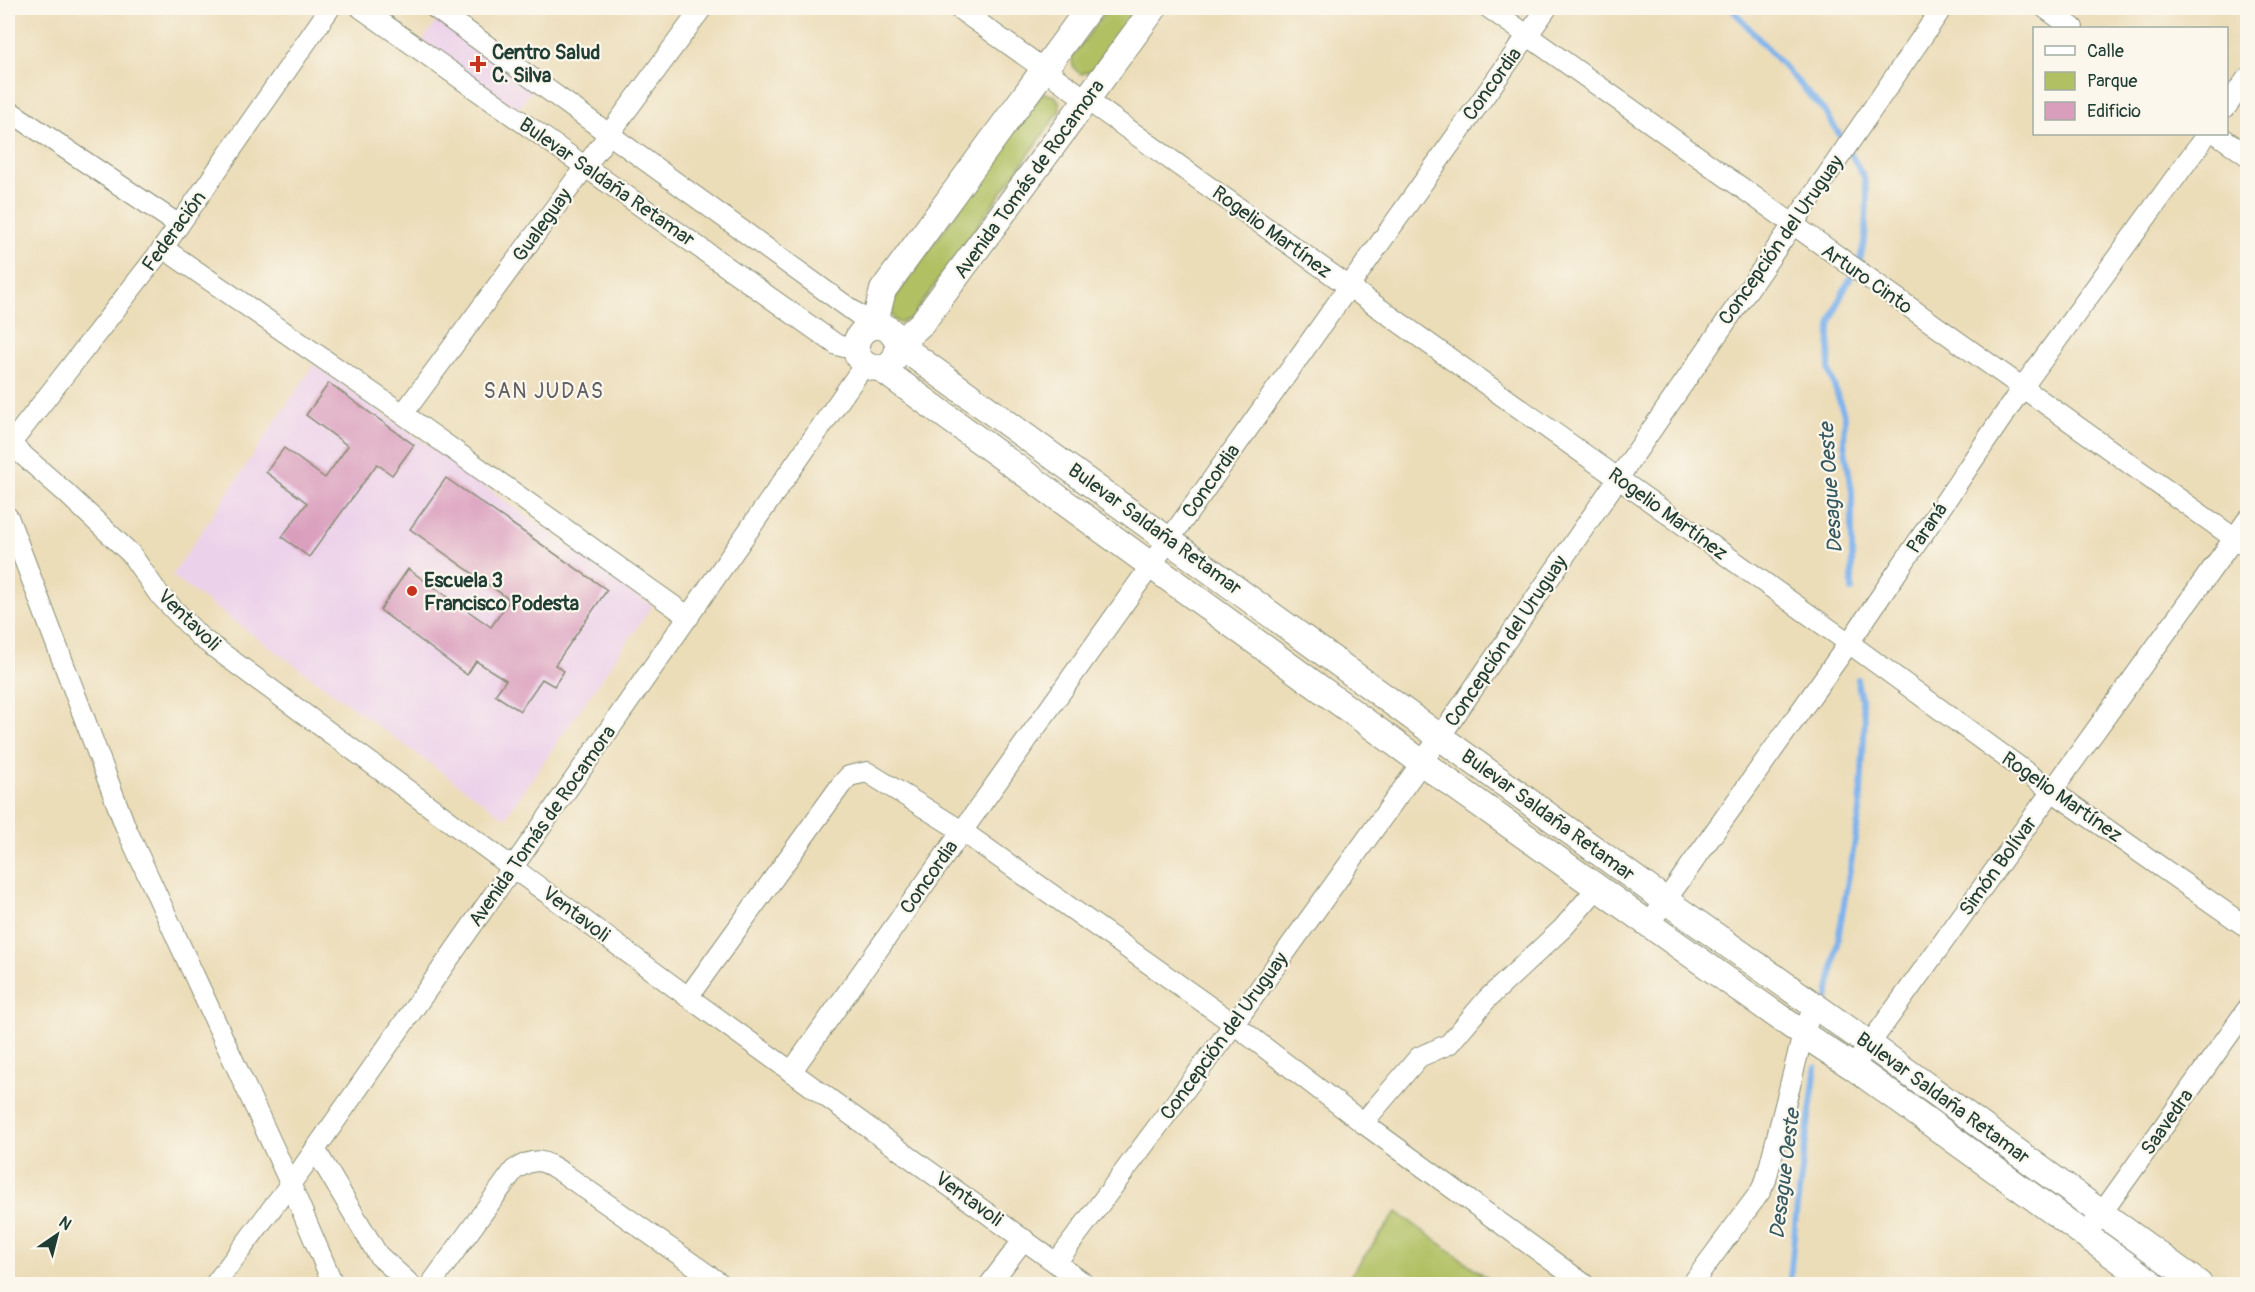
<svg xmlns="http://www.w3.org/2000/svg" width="2255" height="1292" font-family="Pangolin,sans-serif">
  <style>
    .built { fill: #ecd1ea }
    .green { fill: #b0c062; stroke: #687e4b; stroke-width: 1.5 }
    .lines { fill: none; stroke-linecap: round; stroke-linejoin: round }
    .stream { stroke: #7eb3ec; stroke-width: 6 }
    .building { fill: #da9ebd }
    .minor-casing { stroke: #868d76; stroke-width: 22 }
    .tertiary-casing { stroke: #868d76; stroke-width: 28 }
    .minor { stroke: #fff; stroke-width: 20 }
    .tertiary { stroke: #fff; stroke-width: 26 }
    .poi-dot { fill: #c8321e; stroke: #fbf7ec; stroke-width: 2 }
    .labels { text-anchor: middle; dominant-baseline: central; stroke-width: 4.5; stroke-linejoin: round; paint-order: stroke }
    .poi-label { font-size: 20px; font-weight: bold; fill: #1f3d34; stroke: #fbf7ec; text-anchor: start }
    .street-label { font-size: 20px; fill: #1f3d34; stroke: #fbf7ec }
    .neighbourhood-label { font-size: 21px; letter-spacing: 1.5px; fill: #605f64; stroke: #fbf7ec }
    .water-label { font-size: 21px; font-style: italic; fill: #375a62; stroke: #fbf7ec }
  </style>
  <rect width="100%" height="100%" fill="#fbf7ec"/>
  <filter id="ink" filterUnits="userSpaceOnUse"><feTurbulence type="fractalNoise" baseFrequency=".0167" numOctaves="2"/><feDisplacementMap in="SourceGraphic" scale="12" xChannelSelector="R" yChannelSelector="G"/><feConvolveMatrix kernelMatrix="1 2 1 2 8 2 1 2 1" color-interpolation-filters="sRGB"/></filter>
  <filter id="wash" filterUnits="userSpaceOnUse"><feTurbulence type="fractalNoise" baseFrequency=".008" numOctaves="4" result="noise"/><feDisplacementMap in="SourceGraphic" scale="24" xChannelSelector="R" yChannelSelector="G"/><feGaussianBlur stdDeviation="1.35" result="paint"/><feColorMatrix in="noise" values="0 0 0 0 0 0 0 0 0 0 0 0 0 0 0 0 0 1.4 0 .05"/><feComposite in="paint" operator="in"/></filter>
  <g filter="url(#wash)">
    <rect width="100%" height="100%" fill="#ecddb9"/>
    <g class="built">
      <path d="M439,18L534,87L518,110L422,41Z"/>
      <path d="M314,364L652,606L505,818L172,576Z"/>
    </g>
    <g class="green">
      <path d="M1108,8H1138L1094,69L1082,74C1074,71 1072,66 1072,57Z"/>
      <path d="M1044,93L1055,96L1059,101L1060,111L911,318L899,323L894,320L889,311L891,303L1040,96Z"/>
      <path d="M1397,1212L1489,1279L1485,1284H1344Z"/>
    </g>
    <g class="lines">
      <g class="stream">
        <path d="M1731,8L1826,113L1844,142"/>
        <path d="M1849,151L1864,177L1867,199L1865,238L1860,260L1840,298L1830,325L1829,371L1845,417L1844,443L1852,491V590"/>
        <path d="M1828,997L1860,811L1865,718L1857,679"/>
        <path d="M1787,1284L1790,1279L1796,1214L1816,1067"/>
      </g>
    </g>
    <g id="blocks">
      <g class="building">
        <path d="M329,383L414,445L392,475L377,464L309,557L282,537L307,503L266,472L284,448L325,478L348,446L306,415Z"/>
        <path d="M446,478L607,590L555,665L564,671L554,686L542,679L520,711L495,695L506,680L476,661L467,675L380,610L408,569L491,627L510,600L410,529Z"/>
      </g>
    </g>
  </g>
  <g filter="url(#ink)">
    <use href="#blocks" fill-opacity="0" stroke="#868d76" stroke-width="1.5"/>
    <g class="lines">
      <defs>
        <g id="minor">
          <path d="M361,8L837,345L856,350"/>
          <path d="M435,8L874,326"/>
          <path d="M958,8L1849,643L2052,791L2248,928"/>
          <path d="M1489,8L2248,548"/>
          <path d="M2045,8L2073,28"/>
          <path d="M2226,107L2248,77"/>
          <path d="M8,110L179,225"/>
          <path d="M2217,134L2248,156"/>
          <path d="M163,248L403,414L689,617"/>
          <path d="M403,414L702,8"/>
          <path d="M8,442L65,492L131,554L158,593L200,637L688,997L1085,1284"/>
          <path d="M8,447L163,248L330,8"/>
          <path d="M8,517L126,828L290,1183L333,1284"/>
          <path d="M1649,924L1849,643L2022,388L2207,134"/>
          <path d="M688,997L841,785L849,776L867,772L962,831L1234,1024L1363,1123L1584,1284"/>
          <path d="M1853,1067L2248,519"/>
          <path d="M791,1072L1547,8"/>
          <path d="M1363,1123L1419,1057L1449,1044L1487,999L1563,928L1598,887"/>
          <path d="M315,1149L378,1255L410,1284"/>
          <path d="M2094,1224L2248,1008"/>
          <path d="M1056,1263L1234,1024L1440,737L1942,8"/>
          <path d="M215,1284L303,1167L865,364"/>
          <path d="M431,1284L514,1170C536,1156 543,1160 563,1173L721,1284"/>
          <path d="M990,1284L1024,1239"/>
          <path d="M1692,1284L1760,1192L1766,1180L1803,1034L1814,1006"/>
        </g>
        <g id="tertiary">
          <path d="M1154,8L922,323L898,344L1666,901L1869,1044L2199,1284"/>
          <path d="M874,326L883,290L1089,8"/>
          <circle cx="877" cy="347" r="21"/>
          <path d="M880,368L1421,762L1803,1034L1853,1067L2153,1284"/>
        </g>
      </defs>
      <use href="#minor" class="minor-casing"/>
      <use href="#tertiary" class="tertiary-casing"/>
      <use href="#minor" class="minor"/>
      <use href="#tertiary" class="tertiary"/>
    </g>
  </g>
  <g class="poi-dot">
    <path d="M475 55h6v6h6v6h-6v6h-6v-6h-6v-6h6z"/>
    <circle cx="412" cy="591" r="6"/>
  </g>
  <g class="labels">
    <g class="poi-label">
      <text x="492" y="52">Centro Salud<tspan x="492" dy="23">C. Silva</tspan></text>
      <text x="424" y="580">Escuela 3<tspan x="424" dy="23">Francisco Podesta</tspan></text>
    </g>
    <g class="street-label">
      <text transform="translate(1492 84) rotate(-54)">Concordia</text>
      <text transform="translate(1029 179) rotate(-54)">Avenida Tomás de Rocamora</text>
      <text transform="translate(607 182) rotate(35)">Bulevar Saldaña Retamar</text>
      <text transform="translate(542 225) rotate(-54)">Gualeguay</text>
      <text transform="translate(174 231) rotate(-54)">Federación</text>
      <text transform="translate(1272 232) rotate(36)">Rogelio Martínez</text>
      <text transform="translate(1781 240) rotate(-55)">Concepción del Uruguay</text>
      <text transform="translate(1867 279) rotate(35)">Arturo Cinto</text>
      <text transform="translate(1211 481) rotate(-55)">Concordia</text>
      <text transform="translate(1668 514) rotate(36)">Rogelio Martínez</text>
      <text transform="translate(1927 528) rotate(-56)">Paraná</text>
      <text transform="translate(1155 529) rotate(36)">Bulevar Saldaña Retamar</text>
      <text transform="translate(189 620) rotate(44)">Ventavoli</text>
      <text transform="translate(1506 641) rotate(-56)">Concepción del Uruguay</text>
      <text transform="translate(2062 797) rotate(35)">Rogelio Martínez</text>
      <text transform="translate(1548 815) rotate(36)">Bulevar Saldaña Retamar</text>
      <text transform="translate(542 826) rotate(-55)">Avenida Tomás de Rocamora</text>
      <text transform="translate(1998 866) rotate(-54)">Simón Bolívar</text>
      <text transform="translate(929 877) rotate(-55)">Concordia</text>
      <text transform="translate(576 914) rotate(37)">Ventavoli</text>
      <text transform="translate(1224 1036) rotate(-54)">Concepción del Uruguay</text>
      <text transform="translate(1943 1098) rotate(36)">Bulevar Saldaña Retamar</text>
      <text transform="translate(2167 1122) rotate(-55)">Saavedra</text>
      <text transform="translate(969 1199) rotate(36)">Ventavoli</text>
    </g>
    <g class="neighbourhood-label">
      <text x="544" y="391">SAN JUDAS</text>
    </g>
    <g class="water-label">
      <text transform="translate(1831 488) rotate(-94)">Desague Oeste</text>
      <text transform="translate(1785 1174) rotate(-83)">Desague Oeste</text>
    </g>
  </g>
  <rect width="2255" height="1292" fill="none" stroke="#fbf7ec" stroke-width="30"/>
  <rect x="2033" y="27" width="195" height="108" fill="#fbf7ec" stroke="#a3ada2" stroke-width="1.5"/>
  <rect x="2045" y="46" width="30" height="9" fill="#ffffff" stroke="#a3ada2" stroke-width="1.5"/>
  <text x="2087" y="57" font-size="18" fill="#1f3d34">Calle</text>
  <rect x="2045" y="72" width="30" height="18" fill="#b0c062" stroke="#a3ada2" stroke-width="1.5"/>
  <text x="2087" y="87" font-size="18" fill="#1f3d34">Parque</text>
  <rect x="2045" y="102" width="30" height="18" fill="#da9ebd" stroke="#a3ada2" stroke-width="1.5"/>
  <text x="2087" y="117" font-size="18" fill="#1f3d34">Edificio</text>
  <g transform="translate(57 1235) rotate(35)" stroke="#fbf7ec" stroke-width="4.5" paint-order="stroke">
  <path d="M0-4.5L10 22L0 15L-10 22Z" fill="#1f3d34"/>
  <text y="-9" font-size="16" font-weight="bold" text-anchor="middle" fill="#1f3d34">N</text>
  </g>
</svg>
